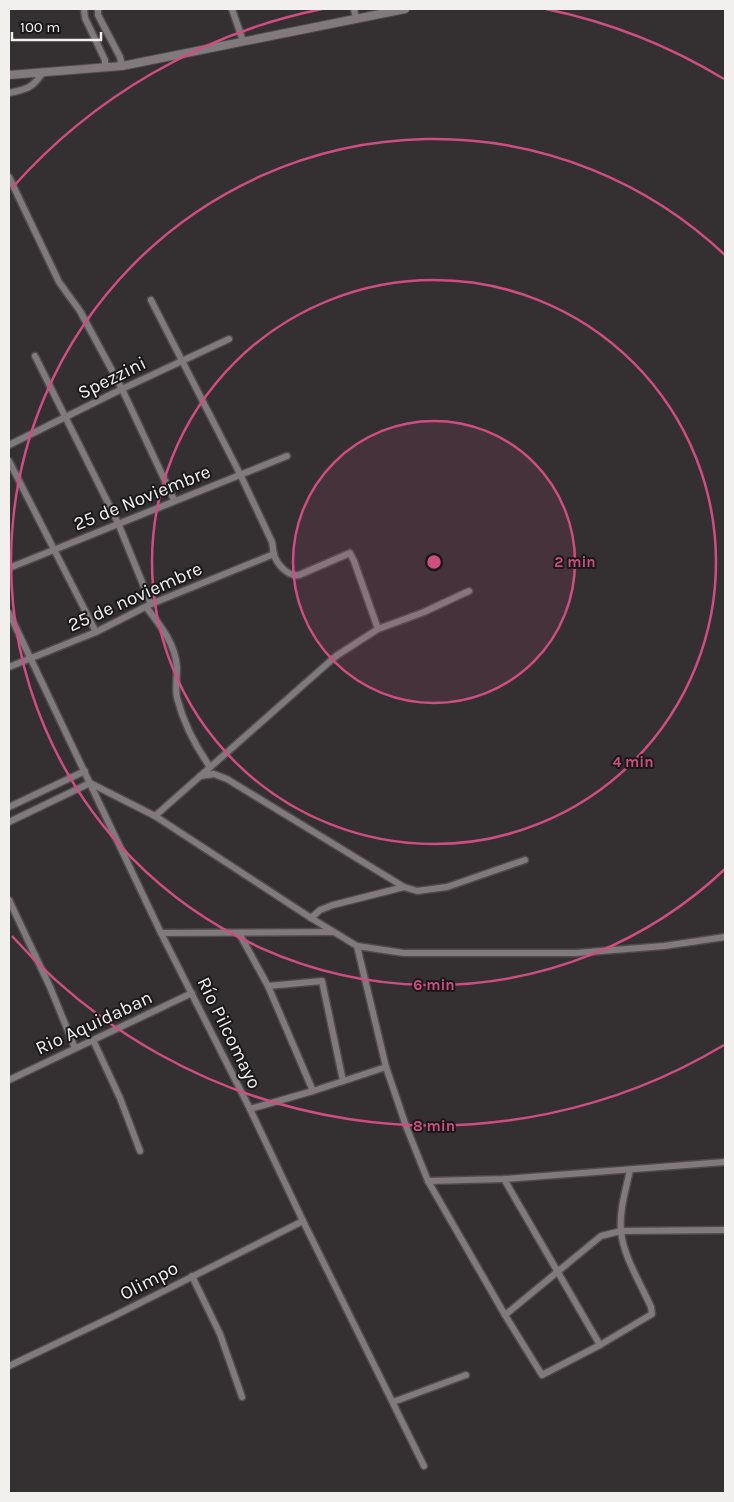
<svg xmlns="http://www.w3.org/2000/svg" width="734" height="1502" font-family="Karla,sans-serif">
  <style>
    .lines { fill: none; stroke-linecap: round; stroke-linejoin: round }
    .minor-casing { stroke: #4f4b4c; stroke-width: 9 }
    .tertiary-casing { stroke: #4f4b4c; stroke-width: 10 }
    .minor { stroke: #807a7c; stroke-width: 6 }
    .tertiary { stroke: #807a7c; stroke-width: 8 }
    .ring { fill: none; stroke: #ce4e80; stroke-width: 2.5 }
    .labels { text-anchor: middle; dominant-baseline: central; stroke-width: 4; stroke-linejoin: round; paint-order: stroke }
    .street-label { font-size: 19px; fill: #f2efef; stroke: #1a1819 }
    .centre { fill: #ce4e80; stroke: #1a1819; stroke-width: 2.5 }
    .ring-label { font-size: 15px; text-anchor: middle; font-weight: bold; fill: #ce4e80; stroke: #1a1819; stroke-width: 4; stroke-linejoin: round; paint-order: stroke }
  </style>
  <rect width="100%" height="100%" fill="#342f31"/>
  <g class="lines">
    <defs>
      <g id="minor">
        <path d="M84,9L85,18L105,60V67"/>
        <path d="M98,9V15L120,57L122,66"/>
        <path d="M232,9L243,41"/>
        <path d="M354,9L356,19"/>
        <path d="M9,93C27,89 33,88 43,72"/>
        <path d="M9,177L59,282L80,311L122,389L174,500"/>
        <path d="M151,300L240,474L272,542C273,546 273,551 274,555C277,564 288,577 299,575L350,553L354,561L378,629"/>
        <path d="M35,356L118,523L151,604"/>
        <path d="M9,445L122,389L229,339"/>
        <path d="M9,461L96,632"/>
        <path d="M9,568L287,456"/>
        <path d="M146,607C160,625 175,643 177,667C177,677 175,688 177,698C183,721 196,747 210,767"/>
        <path d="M9,613L161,933L250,1109L303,1221L424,1466"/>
        <path d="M9,667L96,632L151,604L274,554"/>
        <path d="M200,776L214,774L227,779L404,887"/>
        <path d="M90,783L155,816L311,918L357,946L404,953H576L664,946L725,937"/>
        <path d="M9,807L85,771"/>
        <path d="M155,816L336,656L378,629L424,612L469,591"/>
        <path d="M9,822L90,783"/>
        <path d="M9,900L50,987L75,1048"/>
        <path d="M311,918L320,910L333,905L404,887L417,891L447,887L525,860"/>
        <path d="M161,933L332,932"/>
        <path d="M239,933L268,986L313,1091"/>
        <path d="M357,946L386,1067L406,1126L428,1181L505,1315L542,1375L600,1345L652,1314L651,1307C641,1284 623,1256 621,1231C619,1211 626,1189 630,1170"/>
        <path d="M268,986L322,981L343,1081"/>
        <path d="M93,1040L120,1098L140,1151"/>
        <path d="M9,1080L192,993"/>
        <path d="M250,1109L313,1091L386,1067"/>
        <path d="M504,1179L600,1345"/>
        <path d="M428,1181L504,1179L725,1162"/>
        <path d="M192,1276L220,1334L242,1397"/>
        <path d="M505,1315L601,1236L621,1231L725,1230"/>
        <path d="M9,1366L114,1316L303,1221"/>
        <path d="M393,1402L466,1375"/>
      </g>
      <path id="tertiary" d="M9,75L122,66L405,9"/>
    </defs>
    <use href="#minor" class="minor-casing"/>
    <use href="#tertiary" class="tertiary-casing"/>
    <use href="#minor" class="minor"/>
    <use href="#tertiary" class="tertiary"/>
  </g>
  <circle cx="434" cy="562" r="141" fill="#ce4e80" fill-opacity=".12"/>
  <g class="ring">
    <circle cx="434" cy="562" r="141"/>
    <circle cx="434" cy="562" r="282"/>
    <path d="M725 869A423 423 0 1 1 725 255"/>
    <path d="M724 1045A564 564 0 0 1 12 936M12 188A564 564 0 0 1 322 9M546 9A564 564 0 0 1 724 79"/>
  </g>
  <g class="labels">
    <g class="street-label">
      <text transform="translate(112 378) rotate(-26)">Spezzini</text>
      <text transform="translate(142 498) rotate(-22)">25 de Noviembre</text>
      <text transform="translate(135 597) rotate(-24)">25 de noviembre</text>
      <text transform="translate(94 1023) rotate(-25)">Rio Aquidaban</text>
      <text transform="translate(229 1033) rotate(64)">Río Pilcomayo</text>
      <text transform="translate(149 1281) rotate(-27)">Olimpo</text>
    </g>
  </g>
  <circle cx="434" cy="562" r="8" class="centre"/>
  <g class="ring-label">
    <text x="575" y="567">2 min</text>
    <text x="633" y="767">4 min</text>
    <text x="434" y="990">6 min</text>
    <text x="434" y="1131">8 min</text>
  </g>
  <rect width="734" height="1502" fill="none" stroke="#f2efef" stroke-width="20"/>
  <path d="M12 32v8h89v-8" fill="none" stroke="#f2efef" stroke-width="2.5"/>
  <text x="20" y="32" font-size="15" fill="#f2efef" stroke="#1a1819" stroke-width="4" paint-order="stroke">100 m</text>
</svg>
